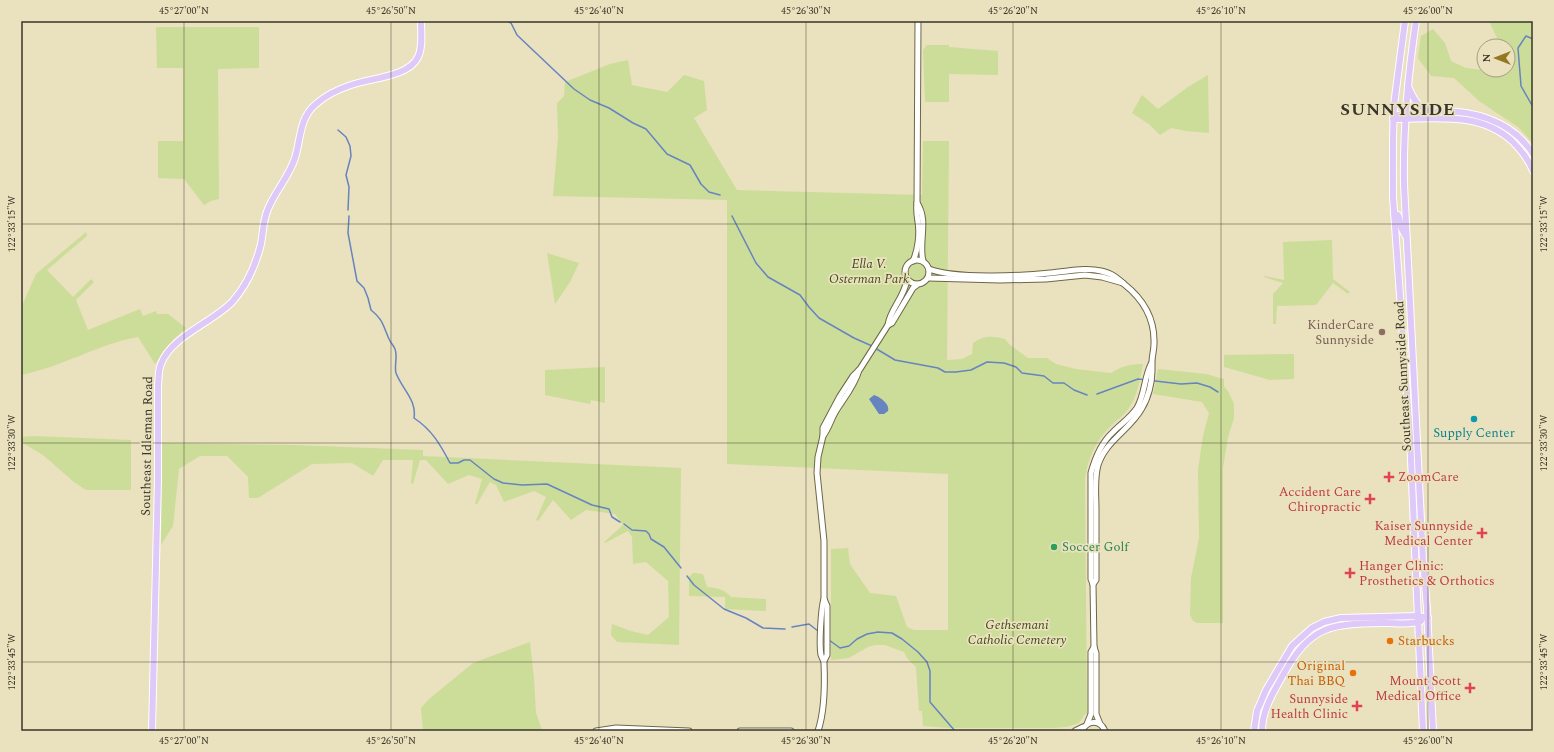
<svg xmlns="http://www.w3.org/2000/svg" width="1554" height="752" font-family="Spectral,serif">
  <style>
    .green { fill: #cd9 }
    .water { fill: #6684c0 }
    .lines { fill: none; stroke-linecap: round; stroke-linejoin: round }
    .stream { stroke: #6684c0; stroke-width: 1.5 }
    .minor-casing { stroke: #6e6647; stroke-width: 7 }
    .major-casing { stroke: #fff; stroke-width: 8 }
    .minor { stroke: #fff; stroke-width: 5 }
    .major { stroke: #dfc9f8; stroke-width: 6 }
    .ticks { fill: none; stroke: #393628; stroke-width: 1; stroke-opacity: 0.45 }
    .education-dot { fill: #8d6e63; stroke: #eae1bf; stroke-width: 1.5 }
    .culture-dot { fill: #0f9aa8; stroke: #eae1bf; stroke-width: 1.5 }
    .health-dot { fill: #e0444e; stroke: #eae1bf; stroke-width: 1.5 }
    .leisure-dot { fill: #2e9e5b; stroke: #eae1bf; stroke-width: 1.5 }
    .food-dot { fill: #e8710a; stroke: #eae1bf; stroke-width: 1.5 }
    .labels { text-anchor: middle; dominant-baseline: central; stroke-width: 3.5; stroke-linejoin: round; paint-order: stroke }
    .park-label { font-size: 13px; font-style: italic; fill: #434d18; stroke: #eae1bf }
    .education-label { font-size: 13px; fill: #785e54; stroke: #eae1bf; text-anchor: end }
    .street-label { font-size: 13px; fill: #393628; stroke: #eae1bf }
    .culture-label { font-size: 13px; fill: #0d838f; stroke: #eae1bf }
    .health-label { font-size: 13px; fill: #be3a42; stroke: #eae1bf; text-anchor: end }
    .leisure-label { font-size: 13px; fill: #27864d; stroke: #eae1bf; text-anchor: start }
    .food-label { font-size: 13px; fill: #c56008; stroke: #eae1bf; text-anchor: start }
    .district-label { font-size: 17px; font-weight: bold; letter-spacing: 1px; fill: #393628; stroke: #eae1bf }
    .neatline { fill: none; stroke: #393628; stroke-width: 1.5 }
    .ticks-label { font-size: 10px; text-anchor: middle; fill: #393628 }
  </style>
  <rect width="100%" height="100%" fill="#eae1bf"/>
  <g class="green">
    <path d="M1489,21H1533V143L1518,127L1479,101L1454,78L1431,76L1418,58L1421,36L1433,29L1445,43L1451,61L1466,68L1484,70H1508V46H1497L1498,40Z"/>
    <path d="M156,27H259V68L218,69L219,199L211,201L204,205L184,179L158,178V141H183V68H157Z"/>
    <path d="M927,45H949V47L998,51V75L949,74V102H925L923,50Z"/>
    <path d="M628,60L632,85L667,92L684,75L704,81L707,110L694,118L737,190L922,195L923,141H949L947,360L962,359L972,354L973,343C984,335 992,336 1005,339L1009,344L1028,358H1047L1056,364L1076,369L1111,373C1122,366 1130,364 1143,364C1140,379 1138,395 1129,408C1125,415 1118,419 1112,425C1096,440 1088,457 1085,479L1087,714H1085L1079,723L1067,727L1053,728H948L923,726L922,711H919L916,667L907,658L904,652L885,645H875L868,647L849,658L831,660V549L848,548L850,564L870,593L896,596L907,627L914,630H948V474L727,464V200L553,196L558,138L557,103L564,96L565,82L610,64Z"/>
    <path d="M1208,75L1209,133L1186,131L1171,128L1160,135L1150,125L1132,113L1142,95L1158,109L1188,87Z"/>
    <path d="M86,232L87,236L47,270L73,297L91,279L94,282L76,300L88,330L140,309L143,316L156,311L157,314H168L186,328L173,340L155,364L138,337C98,344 62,367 21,375V308L36,274Z"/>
    <path d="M1332,240L1333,279L1350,292L1348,294L1333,283L1316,305L1277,306L1276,324H1273V294L1283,283L1264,277L1265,276L1284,280L1283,242Z"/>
    <path d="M547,253L579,263L570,282L555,304Z"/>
    <path d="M1294,354V379L1270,380L1224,367V355Z"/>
    <path d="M605,367V403L591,400L590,404L545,395V370Z"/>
    <path d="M1158,369L1206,374L1224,379V386L1229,393L1234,404V418L1228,437L1223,468V623H1197L1193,621L1190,615L1191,578L1199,538L1198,470L1203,436L1209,413L1202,402L1153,394Z"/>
    <path d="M35,436L131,440V490H86L74,482L43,455L21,442V437Z"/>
    <path d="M162,443L294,445L423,450V456L681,468L679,645L617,642L611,635L612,624L631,631L648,635L669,617L668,581L646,562L633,564L632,537L628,531L605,543L604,542L623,525L615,514L586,510L571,520L553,500L538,521L536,520L546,497L534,491L504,502L496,485L490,482L477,504H475L482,479L469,475L448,484L426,460H420L413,484L411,483L413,460H383L373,476L352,463L312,464L258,498H249L248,477L227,456H200L179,469L173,526L161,545Z"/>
    <path d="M693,573L703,574L707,587C717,588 724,589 731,597L766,599V611L725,609V597L689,596V577Z"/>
    <path d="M530,642L534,679L536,713L542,730L541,731H423L421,708L429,699L473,663Z"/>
  </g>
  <path class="water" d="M874,395C880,397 890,404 888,411L884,414H879L869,399Z"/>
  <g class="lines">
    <g class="stream">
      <path d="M507,21L511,23L517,35L574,89L590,100L609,108L633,123L646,129L667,154L690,165L701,184L709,192L720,195"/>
      <path d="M1533,39L1526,36L1518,48L1521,86L1533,107"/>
      <path d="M338,130L346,137L350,146L351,156L346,175L349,187L348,210"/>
      <path d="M349,216L348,233L357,281L364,288L368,298L371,310C384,320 383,327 390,341C391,343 394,346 395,349C398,356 394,366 396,373C402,389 417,400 414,418C432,430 440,444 450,463H458L464,460H470L494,479L503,483L522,485L547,484L592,505L609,509L612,517L620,522"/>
      <path d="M732,216L756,263L768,277L800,295L809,307L819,318L854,338L872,346"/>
      <path d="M875,348L895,360L938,368L945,372H956L971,370L987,362L1004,363L1016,367L1022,373L1044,376L1053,383H1064L1074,390L1087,395"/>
      <path d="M1097,394L1138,379L1181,384L1197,383L1210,387L1218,392"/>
      <path d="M624,524L632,530L646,531L649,534L651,539L664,547L681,568"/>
      <path d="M687,576L694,585L724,609L746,618L763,628L785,629"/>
      <path d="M792,627L809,624L818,631"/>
      <path d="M829,640L840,648L849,646L857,639L867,634L878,632L892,633L902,639L918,652L927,662L930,671V702L955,731"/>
    </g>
    <defs>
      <g id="minor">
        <path d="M917,203C929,221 918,242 923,261"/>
        <circle cx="917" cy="272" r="12"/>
        <path d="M913,261C918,250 920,234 918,222C917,215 916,210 917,203L918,21"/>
        <path d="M929,269C954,279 1022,276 1050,273C1067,272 1084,267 1101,271C1113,274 1116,277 1124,284C1143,299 1155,319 1154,344C1154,350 1152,356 1152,362C1152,365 1152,368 1152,371C1152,383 1148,398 1142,408C1130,430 1106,440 1098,465C1094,479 1096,495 1096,510C1096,533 1096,556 1096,580L1093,584"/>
        <path d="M928,278L1000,280L1046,279L1085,275L1102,277L1123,283"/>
        <path d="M888,325C890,309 905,297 907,279"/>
        <path d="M823,436C829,428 831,419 836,411C844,398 855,385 859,370"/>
        <path d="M824,661L827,655V606L824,599V541L817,473L818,457L823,436V428L840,396L853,376L860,369L888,325L892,323L913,288L917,285"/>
        <path d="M1087,724L1091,714V652L1094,647"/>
        <path d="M1100,724L1096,714V653L1094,647L1093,584L1091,579V473C1095,458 1101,443 1113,432C1121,424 1130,418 1137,408C1145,394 1144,378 1151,364"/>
        <path d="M596,731L616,728L689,731"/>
        <path d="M740,731H791"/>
        <path d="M818,731C825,710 825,686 824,663C824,660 822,658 821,655C819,645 821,608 824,599"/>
        <path d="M1075,731L1083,727"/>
        <path d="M1082,731C1087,720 1100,719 1105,731"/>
      </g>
      <g id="major">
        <path d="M1405,21L1394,105L1393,138V197L1410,437L1423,731"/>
        <path d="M1416,21C1408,75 1403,129 1404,184L1423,560L1427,609L1433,731"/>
        <path d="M1408,86C1413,98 1417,107 1430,112"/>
        <path d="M1394,115C1402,115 1410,116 1418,115C1422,115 1426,113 1430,112C1469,108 1512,120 1533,154"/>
        <path d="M1393,119C1434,119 1479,111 1512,141C1521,150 1529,160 1533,171"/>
        <path d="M1394,214L1398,215C1401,223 1399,226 1405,235"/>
        <path d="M152,731L158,479V385C159,378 158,371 161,364C171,336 214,322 233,301C246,286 256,264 261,244C263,233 263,220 268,209C275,191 289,177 295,158C301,139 299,118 316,104C326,95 339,89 351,85C370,78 409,77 418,57C423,47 421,32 421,21"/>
        <path d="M1254,731L1257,711L1266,690L1292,646L1312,628L1324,622L1341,618L1418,616L1428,618"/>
        <path d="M1262,731C1262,710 1273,693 1283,675C1312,623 1332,624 1387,623C1397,623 1411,625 1421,621"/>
      </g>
    </defs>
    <use href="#minor" class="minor-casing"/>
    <use href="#major" class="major-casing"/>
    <use href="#minor" class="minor"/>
    <use href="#major" class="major"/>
  </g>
  <path class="ticks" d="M184,21V731M391,21V731M599,21V731M806,21V731M1013,21V731M1221,21V731M1428,21V731M21,224H1533M21,443H1533M21,662H1533"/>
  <circle class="education-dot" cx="1382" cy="332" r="4"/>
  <circle class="culture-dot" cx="1474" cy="419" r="4"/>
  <g class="health-dot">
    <path d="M1387 471h4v4h4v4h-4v4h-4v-4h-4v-4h4z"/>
    <path d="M1368 493h4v4h4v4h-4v4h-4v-4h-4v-4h4z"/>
    <path d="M1480 527h4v4h4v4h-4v4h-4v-4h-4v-4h4z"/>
    <path d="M1348 567h4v4h4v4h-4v4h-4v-4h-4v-4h4z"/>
    <path d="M1468 682h4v4h4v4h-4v4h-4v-4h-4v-4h4z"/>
    <path d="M1355 700h4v4h4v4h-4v4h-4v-4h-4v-4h4z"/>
  </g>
  <circle class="leisure-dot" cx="1054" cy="547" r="4"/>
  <g class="food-dot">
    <circle cx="1390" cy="641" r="4"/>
    <circle cx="1353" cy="673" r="4"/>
  </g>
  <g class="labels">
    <g class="park-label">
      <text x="869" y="264">Ella V.<tspan x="869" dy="15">Osterman Park</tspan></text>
      <text x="1017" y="625">Gethsemani<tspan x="1017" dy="15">Catholic Cemetery</tspan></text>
    </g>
    <g class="education-label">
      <text x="1374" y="325">KinderCare<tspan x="1374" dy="15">Sunnyside</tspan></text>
    </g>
    <g class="street-label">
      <text transform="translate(1403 376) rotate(-93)">Southeast Sunnyside Road</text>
      <text transform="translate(147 446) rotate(-89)">Southeast Idleman Road</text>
    </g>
    <g class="culture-label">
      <text x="1474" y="433">Supply Center</text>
    </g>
    <g class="health-label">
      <text x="1398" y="477" text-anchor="start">ZoomCare</text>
      <text x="1361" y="492">Accident Care<tspan x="1361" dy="15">Chiropractic</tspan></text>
      <text x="1473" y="526">Kaiser Sunnyside<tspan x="1473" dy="15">Medical Center</tspan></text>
      <text x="1359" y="566" text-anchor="start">Hanger Clinic:<tspan x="1359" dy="15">Prosthetics &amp; Orthotics</tspan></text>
      <text x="1461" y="681">Mount Scott<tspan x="1461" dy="15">Medical Office</tspan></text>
      <text x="1348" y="699">Sunnyside<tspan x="1348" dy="15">Health Clinic</tspan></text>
    </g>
    <g class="leisure-label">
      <text x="1062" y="547">Soccer Golf</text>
    </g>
    <g class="food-label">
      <text x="1398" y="641">Starbucks</text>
      <text x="1345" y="666" text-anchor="end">Original<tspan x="1345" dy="15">Thai BBQ</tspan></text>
    </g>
    <g class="district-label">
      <text x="1398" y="110">SUNNYSIDE</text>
    </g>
  </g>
  <rect width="1554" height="752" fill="none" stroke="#eae1bf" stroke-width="44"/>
  <g transform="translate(1496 58) rotate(270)"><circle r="19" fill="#eae1bf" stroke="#a39d83"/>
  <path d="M0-3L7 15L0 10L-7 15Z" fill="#94781f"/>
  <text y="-6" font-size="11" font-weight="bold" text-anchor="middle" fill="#393628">N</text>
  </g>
  <rect x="22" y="22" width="1510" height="708" class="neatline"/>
  <g class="ticks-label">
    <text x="184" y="14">45°27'00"N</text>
    <text x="391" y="14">45°26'50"N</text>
    <text x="599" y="14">45°26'40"N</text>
    <text x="806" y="14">45°26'30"N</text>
    <text x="1013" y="14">45°26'20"N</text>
    <text x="1221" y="14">45°26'10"N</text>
    <text x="1428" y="14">45°26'00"N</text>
    <text transform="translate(1543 224) rotate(-90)" y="4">122°33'15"W</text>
    <text transform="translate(11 224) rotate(-90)" y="4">122°33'15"W</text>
    <text transform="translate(1543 443) rotate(-90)" y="4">122°33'30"W</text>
    <text transform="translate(11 443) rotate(-90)" y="4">122°33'30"W</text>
    <text transform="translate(1543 662) rotate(-90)" y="4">122°33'45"W</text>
    <text transform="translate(11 662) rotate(-90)" y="4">122°33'45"W</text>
    <text x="184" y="744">45°27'00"N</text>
    <text x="391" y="744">45°26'50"N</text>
    <text x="599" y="744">45°26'40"N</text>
    <text x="806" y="744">45°26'30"N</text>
    <text x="1013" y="744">45°26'20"N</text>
    <text x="1221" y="744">45°26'10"N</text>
    <text x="1428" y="744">45°26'00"N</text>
  </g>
</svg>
